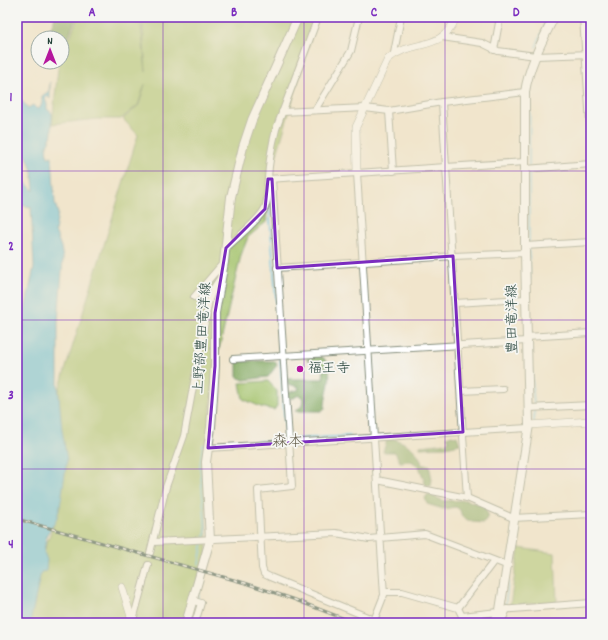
<svg xmlns="http://www.w3.org/2000/svg" width="608" height="640" font-family="Dekko,'Klee One',sans-serif">
  <style>
    .green { fill: #a4c36c; stroke: #628050 }
    .forest { fill: #83a960; stroke: #51734a }
    .water { fill: #60bfde; stroke: #407e89 }
    .lines { fill: none; stroke-linecap: round; stroke-linejoin: round }
    .stream { stroke: #60bfde; stroke-width: 1.5 }
    .minor-casing { stroke: #889180; stroke-width: 8 }
    .tertiary-casing { stroke: #889180; stroke-width: 8 }
    .secondary-casing { stroke: #889180; stroke-width: 10 }
    .minor { stroke: #fff; stroke-width: 6 }
    .tertiary { stroke: #fff; stroke-width: 7 }
    .secondary { stroke: #fff; stroke-width: 8 }
    .rail-casing { stroke: #1f3d34; stroke-width: 3 }
    .rail { stroke: #f6f6f2; stroke-width: 1.5; stroke-dasharray: 4.5; stroke-linecap: butt }
    .marked { fill: none; stroke: #7b2cbf; stroke-width: 3; stroke-linejoin: round }
    .grid { fill: none; stroke: #7b2cbf; stroke-width: 1; stroke-opacity: 0.55 }
    .poi-dot { fill: #b5179e; stroke: #f6f6f2; stroke-width: 1.5 }
    .labels { text-anchor: middle; dominant-baseline: central; stroke-width: 3.5; stroke-linejoin: round; paint-order: stroke }
    .street-label { font-size: 14px; fill: #1f3d34; stroke: #f6f6f2 }
    .poi-label { font-size: 14px; fill: #1f3d34; stroke: #f6f6f2; text-anchor: start }
    .quarter-label { font-size: 16px; fill: #665f4c; stroke: #f6f6f2 }
    .neatline { fill: none; stroke: #7b2cbf; stroke-width: 1.5 }
    .grid-label { font-size: 13px; text-anchor: middle; font-weight: bold; fill: #7b2cbf }
  </style>
  <rect width="100%" height="100%" fill="#f6f6f2"/>
  <filter id="ink" filterUnits="userSpaceOnUse"><feTurbulence type="fractalNoise" baseFrequency=".025" numOctaves="2"/><feDisplacementMap in="SourceGraphic" scale="8" xChannelSelector="R" yChannelSelector="G"/><feConvolveMatrix kernelMatrix="1 2 1 2 8 2 1 2 1" color-interpolation-filters="sRGB"/></filter>
  <filter id="wash" filterUnits="userSpaceOnUse"><feTurbulence type="fractalNoise" baseFrequency=".012" numOctaves="4" result="noise"/><feDisplacementMap in="SourceGraphic" scale="16" xChannelSelector="R" yChannelSelector="G"/><feGaussianBlur stdDeviation="0.9" result="paint"/><feColorMatrix in="noise" values="0 0 0 0 0 0 0 0 0 0 0 0 0 0 0 0 0 1.4 0 .05"/><feComposite in="paint" operator="in"/></filter>
  <g filter="url(#wash)">
    <rect width="100%" height="100%" fill="#f1e5cc"/>
    <g class="green">
      <path d="M78,17H140L146,72L142,17H317L268,185L266,222L248,237L241,255L214,371L206,468L207,553L184,623H30L46,545L58,513L59,390L138,135L123,119L139,105L145,84L138,105L121,119H97L52,124L58,69L60,62H62V58Z"/>
      <path d="M268,381L277,391V406L274,410L261,407L243,399L240,383Z"/>
      <path d="M519,548L555,553L557,602L510,605Z"/>
    </g>
    <g class="forest">
      <path d="M55,17H76L62,54V38H47Z"/>
      <path d="M318,356L324,358C336,378 325,388 325,408L321,411H295L302,406L303,398L299,395L293,398H288L287,393L298,390L299,387L288,384L287,379H323L324,368L307,360V358Z"/>
      <path d="M237,361H275L277,365L268,377L244,380L237,377Z"/>
      <path d="M451,435L457,436L460,444L446,447L420,448V446L447,443L449,440L447,437Z"/>
      <path d="M388,437C402,441 419,448 422,465H429L432,479L431,486H426L419,466L411,461L400,462L395,452H383Z"/>
      <path d="M428,494L444,501L466,500L485,506L488,516L484,523L472,522L462,517L460,510L456,507L443,509L427,504L425,498Z"/>
    </g>
    <path class="water" d="M50,82V99L47,96L45,99L47,104V109L52,113C52,119 52,126 52,133C51,142 43,144 48,157L52,156L55,203L58,213L55,231L61,247L63,259L58,321V385L62,430L67,460L60,507L56,520L46,536L44,552L47,560L46,571L41,572L30,623H17V365L22,353L25,310L34,267L31,207L20,205L17,207V174L34,191C33,172 31,158 17,143V95L28,108L33,105L37,109L40,108L42,103V96L49,91Z"/>
    <g class="lines">
      <g class="stream">
        <path d="M536,47L548,17"/>
        <path d="M529,166L530,88"/>
        <path d="M529,170V244"/>
        <path d="M269,204L280,354"/>
        <path d="M529,248L530,280"/>
        <path d="M280,358L286,440"/>
        <path d="M531,360L534,406"/>
        <path d="M534,422V410"/>
        <path d="M292,439L350,436"/>
        <path d="M212,444L288,440"/>
        <path d="M204,537L206,532L200,466L203,445H206"/>
        <path d="M199,564L203,541"/>
        <path d="M197,600L200,586"/>
        <path d="M505,608L508,582"/>
        <path d="M191,623L196,604"/>
      </g>
    </g>
  </g>
  <g filter="url(#ink)">
    <g class="lines">
      <defs>
        <g id="minor">
          <path d="M583,17L591,139"/>
          <path d="M442,37L482,43L498,51L536,56L591,54"/>
          <path d="M494,50L500,17"/>
          <path d="M394,53L401,17"/>
          <path d="M442,102L446,167L525,162"/>
          <path d="M315,110L351,51L359,17"/>
          <path d="M389,111L393,171"/>
          <path d="M282,112L365,108L389,111L442,102L525,92"/>
          <path d="M525,169L591,164"/>
          <path d="M357,173L384,595L373,623"/>
          <path d="M268,179L446,167L467,498"/>
          <path d="M272,179L292,486L258,490L262,568L264,574L270,577L382,623"/>
          <path d="M525,246L591,242"/>
          <path d="M226,248C235,240 260,219 265,208C269,199 267,188 268,178C269,161 272,145 276,129L318,17"/>
          <path d="M277,268L453,256L525,253"/>
          <path d="M194,297L224,262"/>
          <path d="M455,303L525,299"/>
          <path d="M526,337L591,333"/>
          <path d="M233,359L526,341"/>
          <path d="M461,391L503,389"/>
          <path d="M529,408L591,405"/>
          <path d="M208,448L528,428"/>
          <path d="M377,480L467,498L513,518L591,514"/>
          <path d="M153,542L336,533L369,539L425,534L506,565"/>
          <path d="M150,553L166,487L184,436L209,300L213,289L220,278"/>
          <path d="M384,592H402L458,608L462,616"/>
          <path d="M194,601L201,603L195,623"/>
          <path d="M458,608L494,561"/>
          <path d="M500,610L591,603"/>
          <path d="M133,620L148,565"/>
          <path d="M461,623L462,616L498,612"/>
          <path d="M501,623L507,609"/>
        </g>
        <g id="tertiary">
          <path d="M357,173L356,127L388,59C410,39 443,53 456,17"/>
          <path d="M529,425L591,421"/>
          <path d="M122,587L133,623"/>
        </g>
        <g id="secondary">
          <path d="M186,623L210,540L206,462L211,427L215,366V313L224,262L231,197L243,147L252,120L298,17"/>
          <path d="M494,623L500,610L529,425L525,253V92C529,66 542,41 554,17"/>
        </g>
      </defs>
      <use href="#minor" class="minor-casing"/>
      <use href="#tertiary" class="tertiary-casing"/>
      <use href="#secondary" class="secondary-casing"/>
      <use href="#minor" class="minor"/>
      <use href="#tertiary" class="tertiary"/>
      <use href="#secondary" class="secondary"/>
      <defs>
        <path id="rail" d="M17,519L245,583L293,599L355,623"/>
      </defs>
      <use href="#rail" class="rail-casing"/>
      <use href="#rail" class="rail"/>
    </g>
  </g>
  <path d="M0 0H608V640H0ZM268,179H272L277,268L453,256L463,432L208,448L215,366V313L226,248L265,209Z" fill="#f1e5cc" fill-opacity=".55" fill-rule="evenodd"/>
  <path class="marked" d="M268,179H272L277,268L453,256L463,432L208,448L215,366V313L226,248L265,209Z"/>
  <path class="grid" d="M163,17V623M304,17V623M445,17V623M17,171H591M17,320H591M17,469H591"/>
  <circle class="poi-dot" cx="300" cy="369" r="4"/>
  <g class="labels">
    <g class="street-label">
      <text transform="translate(513 319) rotate(-91)">豊田竜洋線</text>
      <text transform="translate(203 338) rotate(-86)">上野部豊田竜洋線</text>
    </g>
    <g class="poi-label">
      <text x="308" y="369">福王寺</text>
    </g>
    <g class="quarter-label">
      <text x="288" y="442">森本</text>
    </g>
  </g>
  <rect width="608" height="640" fill="none" stroke="#f6f6f2" stroke-width="44"/>
  <g transform="translate(50 50)"><circle r="19" fill="#f6f6f2" stroke="#a0aca6"/>
  <path d="M0-3L7 15L0 10L-7 15Z" fill="#b5179e"/>
  <text y="-6" font-size="11" font-weight="bold" text-anchor="middle" fill="#1f3d34">N</text>
  </g>
  <rect x="22" y="22" width="564" height="596" class="neatline"/>
  <g class="grid-label">
    <text x="92" y="16">A</text>
    <text x="234" y="16">B</text>
    <text x="374" y="16">C</text>
    <text x="516" y="16">D</text>
    <text x="11" y="101">1</text>
    <text x="11" y="250">2</text>
    <text x="11" y="399">3</text>
    <text x="11" y="548">4</text>
  </g>
</svg>
